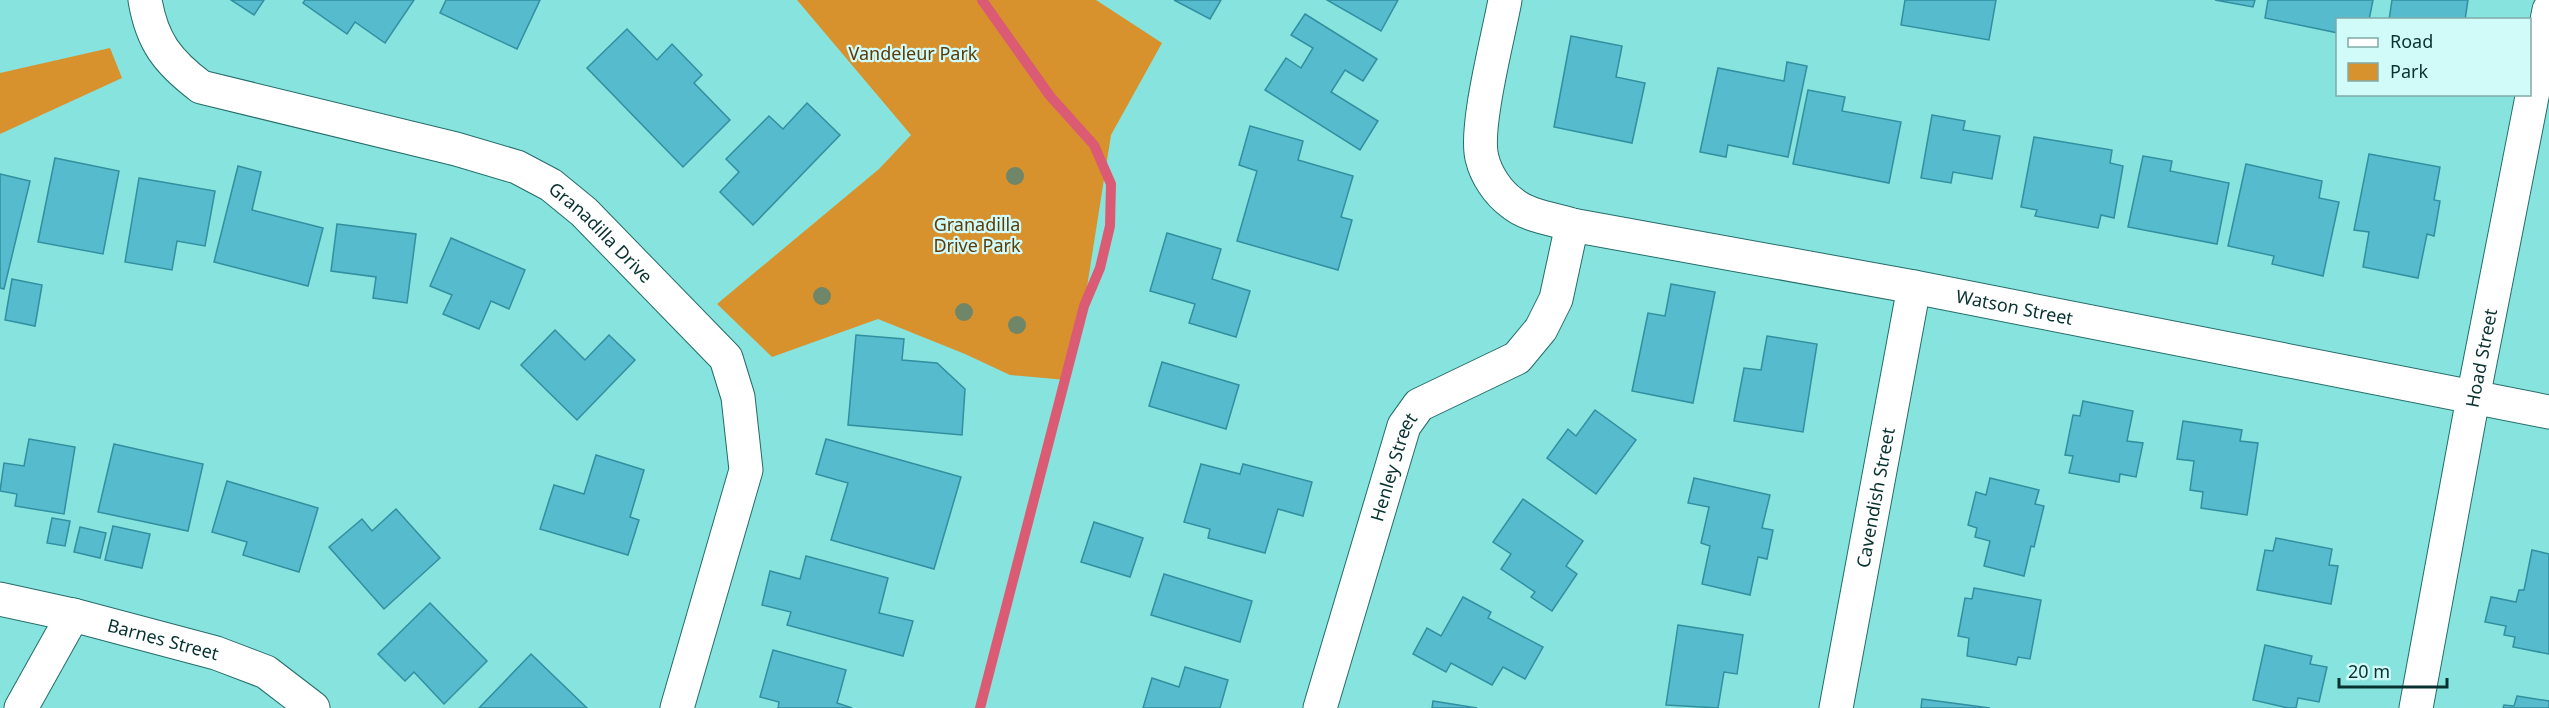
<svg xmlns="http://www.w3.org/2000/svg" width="2549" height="708" font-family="'Noto Sans',sans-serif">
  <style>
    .green { fill: #d8922d }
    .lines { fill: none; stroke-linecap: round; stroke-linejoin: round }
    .stream { stroke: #db5b74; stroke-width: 10 }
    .building { fill: #56bbcd; stroke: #318f9f; stroke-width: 1.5 }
    .minor-casing { stroke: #246d6a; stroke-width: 35 }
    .minor { stroke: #fff; stroke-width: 33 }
    .tree { fill: #6f8669 }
    .labels { text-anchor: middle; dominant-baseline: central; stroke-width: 4.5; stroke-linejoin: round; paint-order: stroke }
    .park-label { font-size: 18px; fill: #5c3a09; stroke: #d0fbf8 }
    .street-label { font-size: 18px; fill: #083230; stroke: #d0fbf8 }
  </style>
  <rect width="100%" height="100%" fill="#87e3de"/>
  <g class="green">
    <path d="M797,0H1096L1162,43L1111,135L1084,306L1066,380L1010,375L965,354L878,319L772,357L717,304L879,169L911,135Z"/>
    <path d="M110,48L122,78L0,134V73Z"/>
  </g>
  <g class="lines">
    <path class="stream" d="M980,708L1084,306L1100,268L1110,226L1111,184L1094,145L1050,96L982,0"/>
  </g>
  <g class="building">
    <path d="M231,0H264L254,15Z"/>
    <path d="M305,0H414L385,43L355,22L347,34L303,3Z"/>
    <path d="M446,0H540L517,49L440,13Z"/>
    <path d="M1174,0H1221L1210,19Z"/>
    <path d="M1327,0H1398L1381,31Z"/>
    <path d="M1905,0H1996L1989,40L1901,25Z"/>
    <path d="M2215,0H2255L2253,7Z"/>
    <path d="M2268,0H2373L2369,20H2338V33L2265,18Z"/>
    <path d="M2392,0H2468L2465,20H2389Z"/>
    <path d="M1305,14L1377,59L1363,81L1345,70L1331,92L1378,121L1360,150L1265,90L1286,58L1301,68L1313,48L1291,35Z"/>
    <path d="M627,29L657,60L672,44L702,75L694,83L730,120L683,167L587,68Z"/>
    <path d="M1571,36L1622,46L1616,77L1645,83L1632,143L1554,127Z"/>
    <path d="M1787,62L1807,66L1788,157L1728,145L1726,157L1700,152L1718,68L1784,81Z"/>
    <path d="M1808,90L1845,97L1842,111L1901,122L1889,183L1793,164Z"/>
    <path d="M807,103L840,135L753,225L720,192L739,172L726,159L769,116L783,129Z"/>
    <path d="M1932,115L1965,121L1963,130L2000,136L1992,179L1953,172L1951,183L1921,178Z"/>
    <path d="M1250,126L1303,141L1298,160L1353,176L1341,217L1352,220L1338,270L1237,241L1257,171L1239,165Z"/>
    <path d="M2034,137L2112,150L2110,163L2123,166L2114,218L2101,215L2098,228L2035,216L2037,210L2021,207Z"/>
    <path d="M2369,154L2440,167L2434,200L2440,201L2434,236L2427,234L2418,278L2363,267L2369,232L2354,230Z"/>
    <path d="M2143,156L2172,161L2170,171L2229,183L2217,244L2128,227Z"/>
    <path d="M55,158L119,171L103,254L38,242Z"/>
    <path d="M2246,164L2322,181L2319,198L2339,202L2323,276L2272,264L2274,256L2228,246Z"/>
    <path d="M238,166L261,172L252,210L323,228L308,286L214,262Z"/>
    <path d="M0,174L30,181L4,289L0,288Z"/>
    <path d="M139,178L215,191L205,246L177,241L172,270L125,262Z"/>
    <path d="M337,224L416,234L407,303L373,298L376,277L331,271Z"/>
    <path d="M1167,233L1221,249L1212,279L1250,291L1236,337L1189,323L1195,304L1150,291Z"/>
    <path d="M451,238L525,270L509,309L491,301L479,329L443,314L452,295L430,286Z"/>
    <path d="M12,279L42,285L35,326L5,320Z"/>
    <path d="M1671,284L1715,292L1693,403L1632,391L1648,313L1665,316Z"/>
    <path d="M555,330L585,360L609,335L635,360L577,420L521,365Z"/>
    <path d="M856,335L904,339L902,360L937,363L965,389L962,435L848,425Z"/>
    <path d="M1767,336L1817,344L1803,432L1734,421L1744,368L1761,370Z"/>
    <path d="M1162,362L1239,385L1226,429L1149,406Z"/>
    <path d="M2083,401L2133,411L2127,441L2143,443L2136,477L2120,474L2119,482L2069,473L2073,456L2065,455L2073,415L2080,416Z"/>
    <path d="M1595,410L1636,440L1596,494L1547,458L1568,429L1576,436Z"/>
    <path d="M2183,421L2242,430L2240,441L2258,443L2247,515L2201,508L2203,492L2190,490L2194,461L2177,459Z"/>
    <path d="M29,439L75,447L64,514L15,506L17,494L0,491L4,463L24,466Z"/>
    <path d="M826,439L961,477L934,569L831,540L848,483L816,474Z"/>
    <path d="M114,444L203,464L188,531L98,512Z"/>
    <path d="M596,455L644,470L630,517L639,520L628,555L540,529L554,485L584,494Z"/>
    <path d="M1201,464L1240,474L1243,464L1312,482L1303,516L1278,509L1265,553L1208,538L1210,529L1184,522Z"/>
    <path d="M1694,478L1770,495L1762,528L1773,530L1767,559L1758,557L1750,595L1702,584L1710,546L1701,543L1709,507L1688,503Z"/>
    <path d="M1990,478L2039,490L2035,504L2044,506L2034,547L2031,546L2024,576L1984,566L1990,541L1975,537L1977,528L1968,525L1976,492L1986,495Z"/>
    <path d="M227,481L318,508L299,572L243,555L247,542L212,532Z"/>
    <path d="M1523,499L1583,541L1566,566L1577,574L1552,611L1531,597L1535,592L1501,569L1511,554L1493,542Z"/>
    <path d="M396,509L440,558L384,609L329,547L362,519L372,531Z"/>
    <path d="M52,518L70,521L65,546L47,543Z"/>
    <path d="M1094,522L1143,538L1130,577L1081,562Z"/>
    <path d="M113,526L150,534L142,568L105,560Z"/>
    <path d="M80,527L106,533L100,558L74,552Z"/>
    <path d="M2276,538L2332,549L2329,565L2338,566L2331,604L2257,590L2265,550L2273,551Z"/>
    <path d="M2532,550L2549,554V654L2513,647L2515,637L2504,635L2506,626L2485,622L2491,597L2516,602L2519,590H2524Z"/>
    <path d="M806,556L888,578L879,613L913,621L903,656L787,625L791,612L762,605L770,571L800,579Z"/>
    <path d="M1164,574L1252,601L1240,642L1151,615Z"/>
    <path d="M1974,588L2041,600L2030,659L2018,657L2016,665L1967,656L1969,638L1958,636L1965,598L1972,599Z"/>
    <path d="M1463,597L1491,612L1488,618L1543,647L1525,679L1503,667L1492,685L1451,663L1446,672L1413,654L1427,628L1441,636Z"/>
    <path d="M430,603L487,661L444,704L414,672L405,681L378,654Z"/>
    <path d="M1678,625L1743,635L1737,674L1724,672L1718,708L1666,705Z"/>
    <path d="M2265,645L2312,656L2310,664L2327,667L2319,702L2298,698L2296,708H2288L2253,700Z"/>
    <path d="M773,650L846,670L837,703L852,708H778L779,702L760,697Z"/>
    <path d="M531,654L587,708H479Z"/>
    <path d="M1185,667L1228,680L1220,708H1143L1152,678L1179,687Z"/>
    <path d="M2517,696L2549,701V708H2503L2504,705L2514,706Z"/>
    <path d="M1922,699L1990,708H1921Z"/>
    <path d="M1433,701L1477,708H1432Z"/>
  </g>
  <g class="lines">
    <defs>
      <g id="minor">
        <path id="s1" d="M145,0C152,42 168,62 201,87L456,149L517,167L551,185L584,212L726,358L738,397L746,470L677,708"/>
        <path id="s2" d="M1505,0C1499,34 1474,128 1482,158C1486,175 1498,193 1512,203C1527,216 1554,219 1572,225L1914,287L2549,412"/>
        <path id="s3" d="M0,599L73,615L216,653L266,672L313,708"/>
        <path d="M21,708L73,615"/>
        <path id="s4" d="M1320,708L1404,426L1419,405L1517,358L1541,329L1556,299L1572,225"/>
        <path id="s5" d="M1836,708L1914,287"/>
        <path id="s6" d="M2416,708L2473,398L2549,10"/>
      </g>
    </defs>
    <use href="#minor" class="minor-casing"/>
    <use href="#minor" class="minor"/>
  </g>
  <g class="tree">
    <circle cx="1015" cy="176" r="9"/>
    <circle cx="822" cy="296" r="9"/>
    <circle cx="964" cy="312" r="9"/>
    <circle cx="1017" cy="325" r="9"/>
  </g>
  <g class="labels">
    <g class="park-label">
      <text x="913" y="53">Vandeleur Park</text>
      <text x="977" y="224">Granadilla<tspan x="977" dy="21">Drive Park</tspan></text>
    </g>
    <g class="street-label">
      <text stroke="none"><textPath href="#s1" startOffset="540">Granadilla Drive</textPath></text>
      <text stroke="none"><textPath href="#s2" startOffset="730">Watson Street</textPath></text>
      <text stroke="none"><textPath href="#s6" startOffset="356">Hoad Street</textPath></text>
      <text stroke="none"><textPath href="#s4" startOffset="252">Henley Street</textPath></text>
      <text stroke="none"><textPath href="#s5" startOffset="214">Cavendish Street</textPath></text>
      <text stroke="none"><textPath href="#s3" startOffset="168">Barnes Street</textPath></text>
    </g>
  </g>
  <rect x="2336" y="18" width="195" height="78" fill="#d0fbf8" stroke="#80aba8" stroke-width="1.5"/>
  <rect x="2348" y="38" width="30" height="9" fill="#ffffff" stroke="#80aba8" stroke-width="1.5"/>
  <text x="2390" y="48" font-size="18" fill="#083230">Road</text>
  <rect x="2348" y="63" width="30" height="18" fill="#d8922d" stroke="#80aba8" stroke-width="1.5"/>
  <text x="2390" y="78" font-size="18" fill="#083230">Park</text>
  <path d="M2339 678v9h108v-9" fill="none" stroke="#083230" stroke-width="3"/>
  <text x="2348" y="678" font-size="18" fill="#083230" stroke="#d0fbf8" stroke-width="4.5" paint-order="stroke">20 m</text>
</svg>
